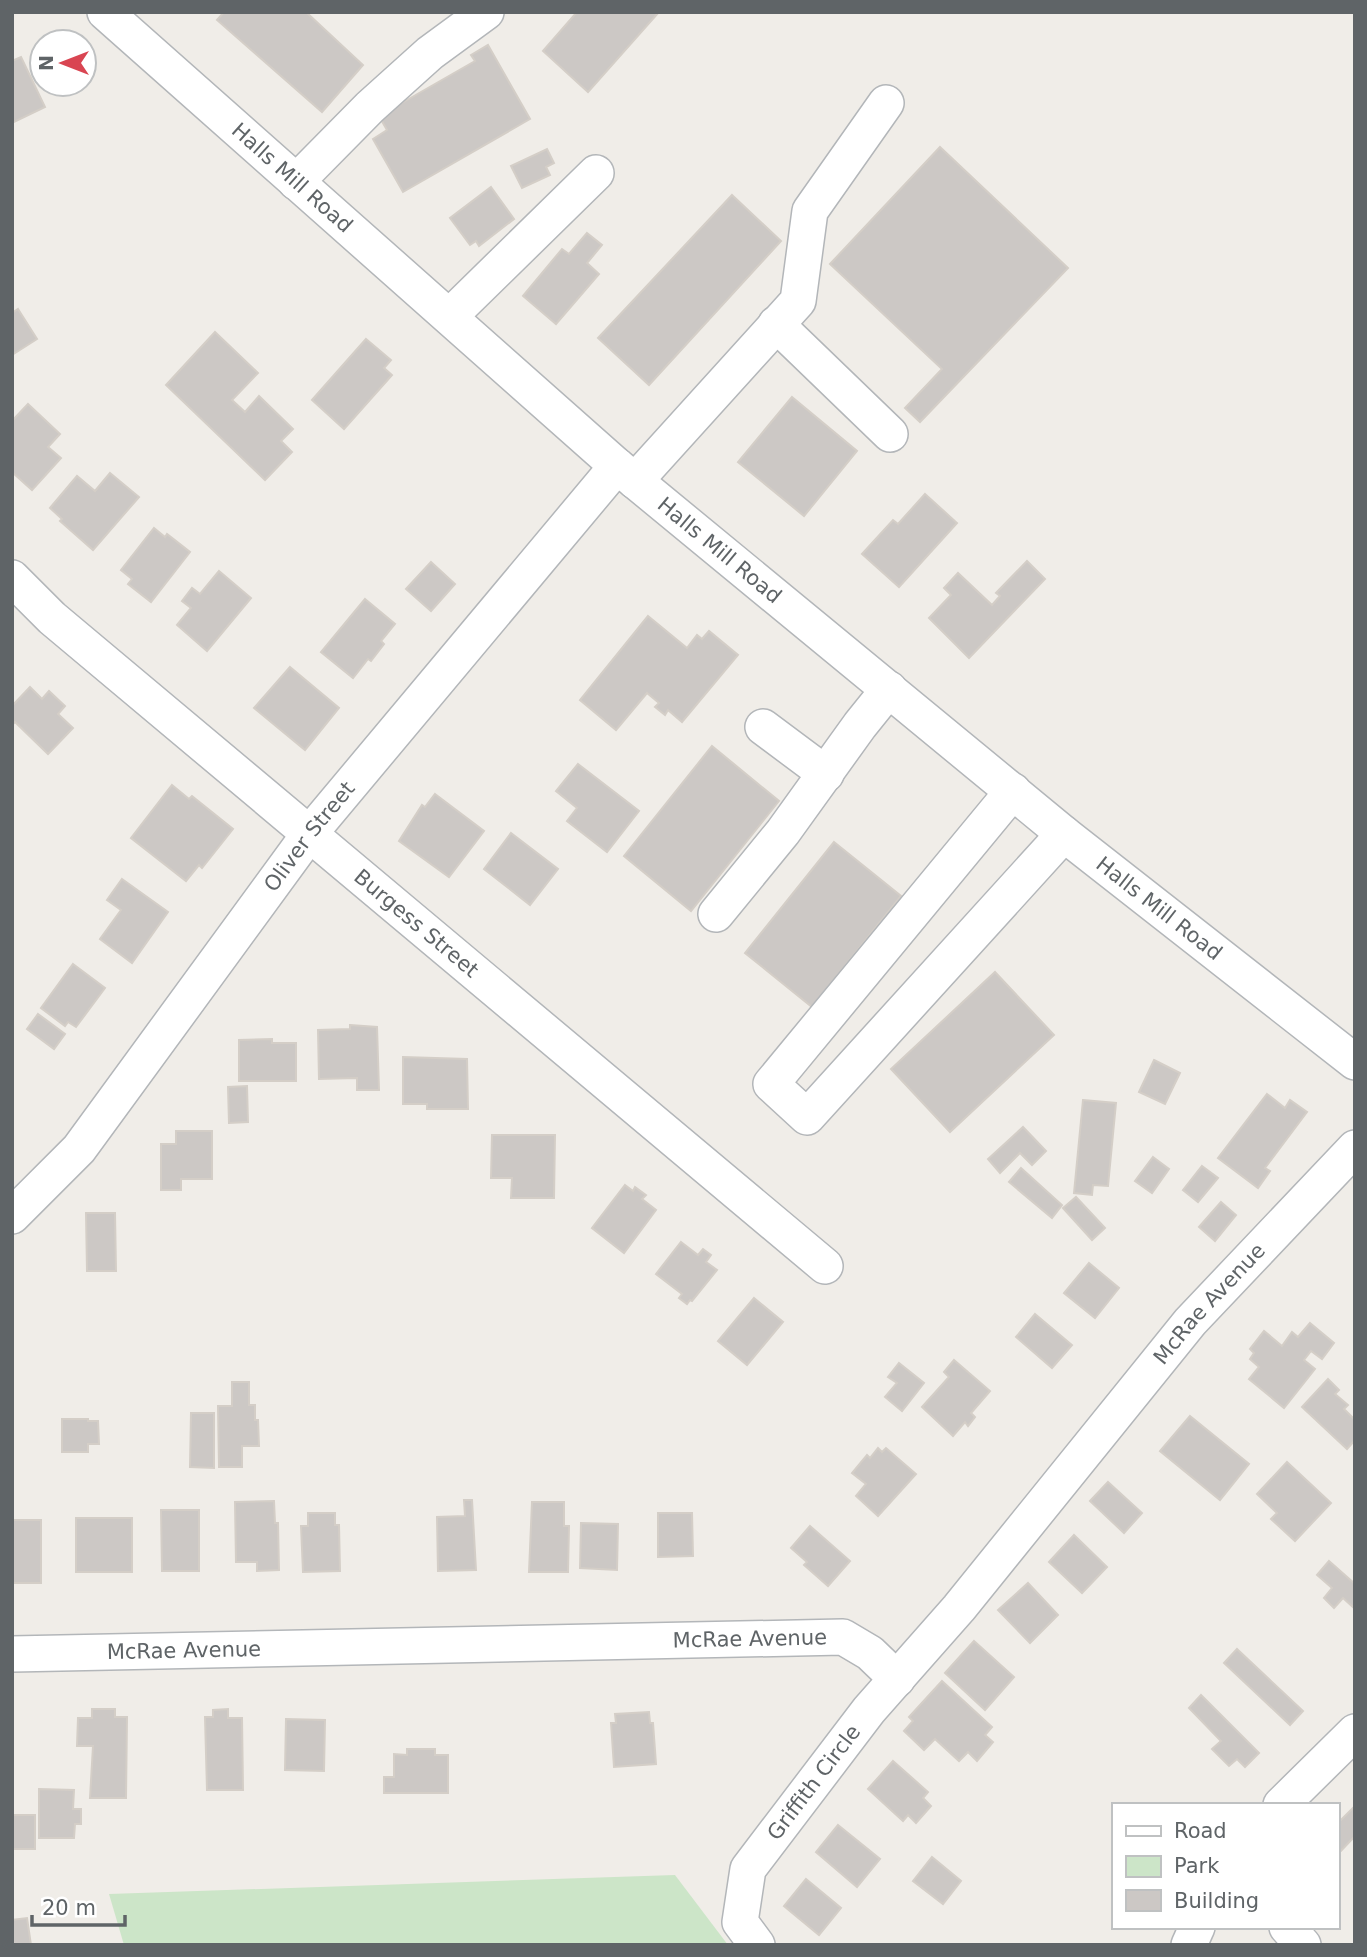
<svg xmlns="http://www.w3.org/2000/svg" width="1367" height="1957" font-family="'DejaVu Sans',sans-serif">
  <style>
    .green { fill: #cce5c8 }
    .building { fill: #ccc8c5; stroke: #d4cec7; stroke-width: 2 }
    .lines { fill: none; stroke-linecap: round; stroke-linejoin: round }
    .minor-casing { stroke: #b3b6b9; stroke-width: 38 }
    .minor { stroke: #fff; stroke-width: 35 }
    .labels { text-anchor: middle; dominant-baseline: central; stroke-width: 7; stroke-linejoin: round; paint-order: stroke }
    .street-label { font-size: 21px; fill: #5f6467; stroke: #fff }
  </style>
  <rect width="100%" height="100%" fill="#f0ede8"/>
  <path class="green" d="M675,1875L728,1945H124L109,1894Z"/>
  <g class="building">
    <path d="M224,12H306L363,65L322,112L217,20Z"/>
    <path d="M577,12H659L588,92L543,51Z"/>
    <path d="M488,45L530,119L403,192L373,139L387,130L379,116L475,61L471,55Z"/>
    <path d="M21,57L45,107L12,123V61Z"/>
    <path d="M940,147L1068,268L920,422L905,408L942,369L830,264Z"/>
    <path d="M547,149L554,163L546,167L550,175L522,188L511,166Z"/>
    <path d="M491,187L514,219L479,246L476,241L470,245L450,218Z"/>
    <path d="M732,195L781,241L649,385L598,338Z"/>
    <path d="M587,233L602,245L587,263L599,274L556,324L523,296L562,249L569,254Z"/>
    <path d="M18,309L37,339L12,355V313Z"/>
    <path d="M215,332L258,373L232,400L245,412L259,396L293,429L281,441L292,452L265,480L166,385Z"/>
    <path d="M366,339L391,360L384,368L392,375L344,429L312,400Z"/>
    <path d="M792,397L857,451L804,516L738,462Z"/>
    <path d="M28,404L60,434L48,447L61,458L32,490L12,472V421Z"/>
    <path d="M110,473L139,497L93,550L60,521L62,519L50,508L77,476L95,491Z"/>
    <path d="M925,494L957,523L899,587L862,554L893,520L898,524Z"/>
    <path d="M154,528L165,537L167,534L190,552L151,602L128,584L132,579L121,570Z"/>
    <path d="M1027,561L1045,579L969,658L929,618L951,595L944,588L958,573L992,605L1000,596L996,593Z"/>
    <path d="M431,562L455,584L431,611L406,589Z"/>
    <path d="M219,571L251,598L207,651L177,625L191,608L182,601L192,588L200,594Z"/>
    <path d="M365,599L395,624L381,641L384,644L371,661L368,659L353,678L321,652Z"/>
    <path d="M648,616L687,648L697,635L702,639L709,631L738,655L682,722L668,710L665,715L655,707L659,703L647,693L616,730L580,700Z"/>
    <path d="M290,667L339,708L305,750L254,708Z"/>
    <path d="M30,687L42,699L49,691L65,706L58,714L73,728L48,754L15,722L12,725V706Z"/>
    <path d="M712,746L779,801L691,911L624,856Z"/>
    <path d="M578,764L639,811L607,852L567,821L577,808L556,791Z"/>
    <path d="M172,785L189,799L192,796L233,829L202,868L199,865L186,881L131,838Z"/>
    <path d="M435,794L484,831L449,877L399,841L422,805L425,807Z"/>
    <path d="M511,833L558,869L530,905L484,869Z"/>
    <path d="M834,842L901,896L812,1007L745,953Z"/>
    <path d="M122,879L168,912L132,963L100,939L121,910L107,900Z"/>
    <path d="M73,964L105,988L76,1027L68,1022L65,1026L41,1008Z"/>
    <path d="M995,972L1054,1035L950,1132L891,1069Z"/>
    <path d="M38,1014L65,1034L54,1049L27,1029Z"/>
    <path d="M350,1025L377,1027L379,1090H357V1078L319,1079L318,1030L350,1029Z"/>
    <path d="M272,1039V1043H296V1081H239V1040Z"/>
    <path d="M403,1057L467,1059L468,1109H427V1104H403Z"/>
    <path d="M1154,1060L1180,1073L1165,1104L1139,1092Z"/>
    <path d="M247,1086L248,1122L229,1123L228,1087Z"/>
    <path d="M1267,1094L1285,1108L1290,1100L1307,1112L1265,1168L1270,1171L1258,1188L1218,1158Z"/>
    <path d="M1083,1100L1116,1103L1108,1186L1093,1185L1092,1195L1074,1193Z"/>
    <path d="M1023,1127L1046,1151L1032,1165L1020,1153L1000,1173L988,1159Z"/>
    <path d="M176,1131H212V1179H181V1190H161V1144H176Z"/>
    <path d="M492,1135H555L554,1198H511L512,1178H491Z"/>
    <path d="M1153,1157L1169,1169L1152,1193L1135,1181Z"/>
    <path d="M1202,1166L1218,1178L1198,1202L1183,1190Z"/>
    <path d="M1021,1168L1062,1205L1052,1218L1009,1182Z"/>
    <path d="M625,1185L633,1191L635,1187L646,1195L642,1199L656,1210L624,1253L592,1228Z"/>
    <path d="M1076,1197L1105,1228L1092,1240L1063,1208Z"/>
    <path d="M1221,1202L1236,1215L1215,1241L1199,1227Z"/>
    <path d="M86,1213H115L116,1271H87Z"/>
    <path d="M681,1242L698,1255L703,1249L711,1255L706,1262L717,1270L692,1301L690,1300L687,1304L679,1298L682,1294L656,1274Z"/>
    <path d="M1089,1263L1119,1288L1095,1318L1064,1293Z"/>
    <path d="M754,1298L783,1322L747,1365L718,1341Z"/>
    <path d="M1035,1314L1072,1345L1052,1368L1016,1337Z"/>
    <path d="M1310,1323L1334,1343L1322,1359L1311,1351L1304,1360L1315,1369L1284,1408L1249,1379L1259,1367L1250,1359L1254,1353L1250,1349L1264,1331L1282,1346L1292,1332L1298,1337Z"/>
    <path d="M954,1360L990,1391L971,1413L975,1417L968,1426L965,1422L953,1436L922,1407L949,1377L944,1372Z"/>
    <path d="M899,1363L924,1383L902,1411L885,1397L897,1383L888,1377Z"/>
    <path d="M1328,1379L1339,1390L1335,1394L1348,1405L1344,1409L1355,1420V1440L1347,1449L1302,1407Z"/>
    <path d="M232,1382H249V1405H255V1420H258L259,1446H242V1467H219L218,1406H232Z"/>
    <path d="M191,1413H214V1468L190,1467Z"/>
    <path d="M1190,1416L1249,1464L1220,1500L1160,1451Z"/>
    <path d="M62,1419H88V1421H98L99,1444H88V1452H62Z"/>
    <path d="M878,1448L882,1452L886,1448L916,1474L878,1516L856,1496L866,1484L852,1473L867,1455L870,1458Z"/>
    <path d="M1287,1462L1331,1503L1295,1541L1271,1519L1277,1513L1257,1494Z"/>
    <path d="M1108,1482L1142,1513L1124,1533L1090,1501Z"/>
    <path d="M464,1500H472L476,1570L438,1571L437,1517L465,1516Z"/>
    <path d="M274,1501L275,1523H278L279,1570L257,1571V1562H236L235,1502Z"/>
    <path d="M532,1502H564V1526H569L568,1572H529Z"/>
    <path d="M161,1510H199V1571H162Z"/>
    <path d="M308,1513H335V1525H339L340,1571L303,1572L301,1526H308Z"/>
    <path d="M658,1513H692L693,1556L658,1557Z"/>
    <rect x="76" y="1518" width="56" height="54"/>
    <rect x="12" y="1520" width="29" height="63"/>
    <path d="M581,1523L618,1524L617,1570L580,1568Z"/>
    <path d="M810,1526L850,1561L828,1586L804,1565L807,1562L791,1548Z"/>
    <path d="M1074,1535L1107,1567L1082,1593L1049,1562Z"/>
    <path d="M1329,1561L1355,1584V1609L1343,1598L1334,1608L1324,1598L1332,1588L1317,1575Z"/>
    <path d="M1028,1583L1058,1615L1030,1643L998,1610Z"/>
    <path d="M974,1641L1014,1677L985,1710L945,1673Z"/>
    <path d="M1237,1649L1303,1711L1290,1725L1224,1663Z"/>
    <path d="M942,1681L992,1727L985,1735L993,1742L977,1761L968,1752L959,1761L935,1739L924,1750L904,1731L913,1721L909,1717Z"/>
    <path d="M1201,1695L1259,1753L1245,1767L1237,1759L1229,1766L1212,1749L1221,1741L1189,1708Z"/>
    <path d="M92,1709H115V1717H127L126,1798H90L93,1746H77L78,1718H92Z"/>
    <path d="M228,1709V1718H242L243,1790H207L205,1717H213V1710Z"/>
    <path d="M649,1712L650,1723H653L656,1764L614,1767L611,1723H616L615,1714Z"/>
    <path d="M286,1719L325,1720L324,1771L285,1770Z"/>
    <path d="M407,1749H435V1755H448V1793H384V1777H394V1754L407,1755Z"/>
    <path d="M893,1761L928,1792L923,1798L931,1806L916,1823L908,1815L903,1821L868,1789Z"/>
    <path d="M39,1789L74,1790L73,1809H81V1824H75L74,1838H39Z"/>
    <path d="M1355,1806V1836L1337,1855V1824Z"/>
    <rect x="12" y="1815" width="23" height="34"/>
    <path d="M838,1825L880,1859L857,1887L816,1852Z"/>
    <path d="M932,1857L961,1881L943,1904L913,1881Z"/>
    <path d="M806,1879L841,1908L819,1935L784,1906Z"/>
    <path d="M27,1918L31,1945H12V1920Z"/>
  </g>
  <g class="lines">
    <defs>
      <g id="minor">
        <path id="s1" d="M105,12L617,466L1064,834L1355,1062"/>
        <path d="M296,182L370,107L430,53L486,12"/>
        <path d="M450,316L596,173"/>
        <path d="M776,324L890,434"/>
        <path d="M635,481L798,301L810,211L886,103"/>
        <path id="s2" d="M12,578L52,618L825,1266"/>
        <path d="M763,727L826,774"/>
        <path d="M1013,791L771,1084L807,1117L1064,834"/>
        <path d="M716,914L783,832L860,725L889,689"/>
        <path id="s3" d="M12,1216L79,1149L310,833L617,466"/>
        <path id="s4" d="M12,1654L843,1637L870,1653L897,1679"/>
        <path d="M1281,1805L1355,1732"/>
        <path d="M1287,1927L1303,1945"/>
        <path id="s5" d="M757,1945L740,1922L748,1869L869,1710L959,1608L1190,1322L1355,1148"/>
        <path d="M1189,1945L1197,1927"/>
      </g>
    </defs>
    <use href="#minor" class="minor-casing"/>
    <use href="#minor" class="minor"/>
  </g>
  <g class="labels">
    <g class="street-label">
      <text stroke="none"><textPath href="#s1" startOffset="250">Halls Mill Road</textPath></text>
      <text stroke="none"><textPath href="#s1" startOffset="817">Halls Mill Road</textPath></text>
      <text stroke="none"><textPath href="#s3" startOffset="483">Oliver Street</textPath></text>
      <text stroke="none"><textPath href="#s1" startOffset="1384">Halls Mill Road</textPath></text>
      <text stroke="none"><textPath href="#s2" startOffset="532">Burgess Street</textPath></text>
      <text stroke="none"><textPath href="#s5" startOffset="812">McRae Avenue</textPath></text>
      <text stroke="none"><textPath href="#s4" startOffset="738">McRae Avenue</textPath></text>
      <text stroke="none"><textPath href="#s4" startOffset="172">McRae Avenue</textPath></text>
      <text stroke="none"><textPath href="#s5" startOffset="191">Griffith Circle</textPath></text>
    </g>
  </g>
  <rect width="1367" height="1957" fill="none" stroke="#5f6467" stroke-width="28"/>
  <rect x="1112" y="1803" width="228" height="126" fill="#ffffff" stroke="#bfc1c2" stroke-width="2"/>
  <rect x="1126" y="1826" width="35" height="10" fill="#ffffff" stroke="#bfc1c2" stroke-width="2"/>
  <text x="1174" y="1838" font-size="21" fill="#5f6467">Road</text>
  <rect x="1126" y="1856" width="35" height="21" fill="#cce5c8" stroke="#bfc1c2" stroke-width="2"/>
  <text x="1174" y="1873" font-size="21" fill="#5f6467">Park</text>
  <rect x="1126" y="1890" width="35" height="21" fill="#ccc8c5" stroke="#bfc1c2" stroke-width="2"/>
  <text x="1174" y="1908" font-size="21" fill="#5f6467">Building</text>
  <g transform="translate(63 63) rotate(270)"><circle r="33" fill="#ffffff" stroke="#bfc1c2" stroke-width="2"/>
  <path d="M0-5L12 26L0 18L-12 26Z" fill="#d94552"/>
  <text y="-10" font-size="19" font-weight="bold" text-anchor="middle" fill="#5f6467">N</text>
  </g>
  <path d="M32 1915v10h93v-10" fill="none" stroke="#5f6467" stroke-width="3.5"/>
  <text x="42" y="1915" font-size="21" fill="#5f6467" stroke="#ffffff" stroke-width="5" paint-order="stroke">20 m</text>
</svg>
